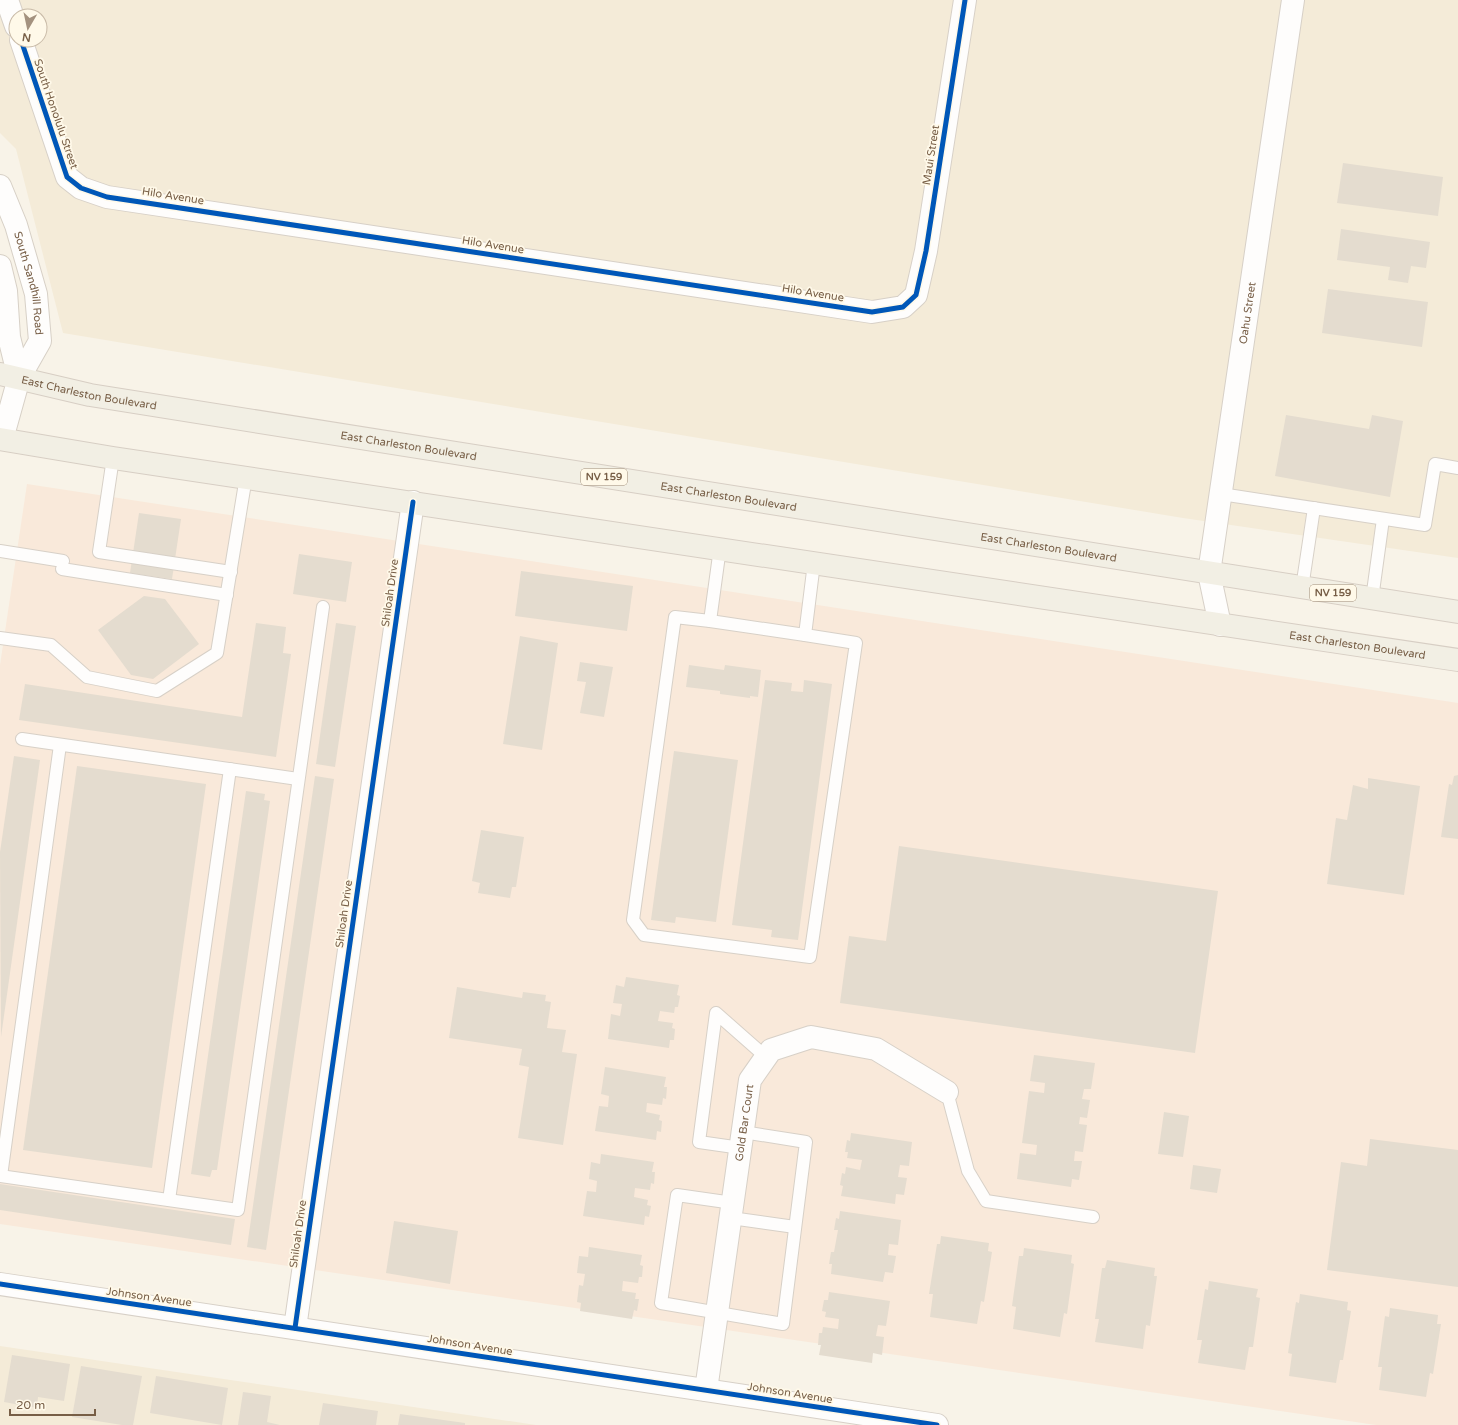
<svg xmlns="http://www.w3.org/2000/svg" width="1458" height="1425" font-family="'Varela Round',sans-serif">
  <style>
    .residential { fill: #f4ebd8; fill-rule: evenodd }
    .commercial { fill: #f9e9da }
    .building { fill: #e4dccf }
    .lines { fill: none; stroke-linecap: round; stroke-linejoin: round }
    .lane-casing { stroke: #d7d0c7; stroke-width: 14 }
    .street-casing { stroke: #d7d0c7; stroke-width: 24 }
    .secondary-casing { stroke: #d7d0c6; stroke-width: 24 }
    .primary-casing { stroke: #d7cec4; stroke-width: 24 }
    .lane { stroke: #fefdfc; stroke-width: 12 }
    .street { stroke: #fefdfc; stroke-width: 22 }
    .secondary { stroke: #fefdfc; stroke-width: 22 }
    .primary { stroke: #f2efe4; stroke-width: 22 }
    .cycleway-casing { stroke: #fff9e9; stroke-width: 8 }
    .cycleway { stroke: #0057b8; stroke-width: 5 }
    .labels { text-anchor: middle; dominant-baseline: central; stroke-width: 3.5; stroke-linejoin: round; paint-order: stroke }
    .shield { fill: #fff9e9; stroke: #a08c77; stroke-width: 1 }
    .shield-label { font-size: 10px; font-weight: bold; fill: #775e46 }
    .street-label { font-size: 11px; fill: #775e46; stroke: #fff9e9 }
  </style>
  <rect width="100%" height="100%" fill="#f8f3e8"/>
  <g class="residential">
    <path d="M0,0H1458V558L1183,518L63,333L16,149L0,133ZM16,16H40V40H16Z"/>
    <path d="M0,1346L536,1425H0Z"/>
  </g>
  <path class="commercial" d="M27,484L1458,703V1425H1376L0,1224V665Z"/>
  <g class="building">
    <path d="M1343,163L1443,177L1438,216L1337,203Z"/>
    <path d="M1341,229L1430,242L1426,268L1411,266L1408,283L1388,280L1390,267L1337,260Z"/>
    <path d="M1328,289L1428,302L1422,347L1322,333Z"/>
    <path d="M1286,415L1369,429L1372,415L1403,421L1390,497L1275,476Z"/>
    <path d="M139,513L181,519L172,579L130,573Z"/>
    <path d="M299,554L352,562L346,602L293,594Z"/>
    <path d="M521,571L633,586L627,631L515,616Z"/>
    <path d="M144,596L165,599L199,644L153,679L131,675L98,630Z"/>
    <path d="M256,623L286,627L283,653L291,654L276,757L19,720L25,684L242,717Z"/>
    <path d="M336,623L356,626L335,767L316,764Z"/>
    <path d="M520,636L558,643L542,750L503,744Z"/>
    <path d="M580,662L613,667L604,717L580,713L586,682L577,681Z"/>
    <path d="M689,665L724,670L725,665L761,670L758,697L750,696V698L720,694V691L686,687Z"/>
    <path d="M765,680L792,683L791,691L803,692L804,680L832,684L798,940L771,937L772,930L732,925Z"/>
    <path d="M674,751L738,760L716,922L676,917L675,923L651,920Z"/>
    <path d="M14,756L40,760L1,1037L0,852Z"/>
    <path d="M77,766L206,784L152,1168L23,1150Z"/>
    <path d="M1458,775V839L1441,837L1449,784L1452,785L1454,776Z"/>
    <path d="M315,776L334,779L266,1250L247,1247Z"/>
    <path d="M1368,778L1420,786L1404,895L1327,884L1336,818L1347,820L1353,785L1368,789Z"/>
    <path d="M246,791L265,794L264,800L270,801L217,1170H212L210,1177L191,1174Z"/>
    <path d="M481,830L524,837L516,887H512L510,898L478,893L480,883L472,881Z"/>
    <path d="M899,846L1218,891L1195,1053L840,1003L849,936L886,941Z"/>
    <path d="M626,977L679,985L677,995L680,996L678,1007H675L674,1013L660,1011L658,1021L673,1023L672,1028L675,1029L674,1040H670L669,1048L608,1039L611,1014L620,1016L622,1004L613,1003L616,985L624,987Z"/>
    <path d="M457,987L522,998L523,992L546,995L545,1001L551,1002L547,1028L566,1030L562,1052L577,1054L563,1145L518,1138L529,1067L519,1065L522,1049L449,1038Z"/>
    <path d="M1034,1055L1095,1063L1091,1089H1084L1082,1099L1090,1100L1087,1118L1080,1117L1079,1124L1087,1125L1083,1152L1075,1151L1074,1161H1082L1079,1180L1072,1179L1071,1187L1017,1179L1020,1153L1036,1155L1037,1145L1022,1143L1029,1091L1044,1093L1045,1083L1030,1081Z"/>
    <path d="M605,1067L666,1077L664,1087H667L666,1099L663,1098L662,1105L647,1103L646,1112L660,1115L659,1120L662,1121L661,1132L657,1131L656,1140L595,1131L599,1106L608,1107L609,1096L601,1094Z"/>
    <path d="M1164,1112L1189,1116L1183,1157L1158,1154Z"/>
    <path d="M851,1133L912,1142L909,1166L900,1165L898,1177L907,1178L904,1195L896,1194L895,1204L841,1196L843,1186L840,1185L842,1173L845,1174L846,1167L860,1170L862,1160L847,1158L848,1152H845L847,1140L850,1141Z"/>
    <path d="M1370,1139L1458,1150V1287L1327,1270L1341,1162L1367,1166Z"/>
    <path d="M601,1154L654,1162L652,1172H655L654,1184L651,1183L650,1190L635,1188L634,1197L648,1200L647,1205L651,1206L649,1217L645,1216L644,1225L583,1216L587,1191L596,1192L597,1181L589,1179L591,1162L600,1164Z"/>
    <path d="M1193,1165L1221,1169L1217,1193L1190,1189Z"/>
    <path d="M0,1184L235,1219L231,1245L0,1210Z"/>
    <path d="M840,1211L901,1220L898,1245L889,1244L888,1255L896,1256L893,1273L885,1272L883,1282L831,1274L832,1264H829L831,1252H834L838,1230H834L836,1218L839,1219Z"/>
    <path d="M394,1221L458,1231L450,1284L386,1273Z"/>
    <path d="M941,1236L989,1243L988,1251L992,1252L984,1302L981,1301L977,1324L930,1317L933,1294H929L937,1244H940Z"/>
    <path d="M589,1247L642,1255L640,1265L643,1266L642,1277H639L638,1283L623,1281L622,1291L636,1293L635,1299H639L637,1311L634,1310L632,1319L580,1311L581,1303L577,1302L579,1285L583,1286L585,1274L577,1273L579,1256L588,1257Z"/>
    <path d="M1024,1248L1072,1255L1071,1263L1074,1264L1067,1314L1064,1313L1060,1337L1013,1329L1016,1307L1012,1306L1019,1256H1023Z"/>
    <path d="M1107,1260L1155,1268L1154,1276H1157L1150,1326L1146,1325L1143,1349L1095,1342L1099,1319H1095L1102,1268H1105Z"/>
    <path d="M1209,1281L1258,1289L1256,1297L1260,1298L1253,1347H1249L1245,1370L1198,1363L1202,1340H1197L1205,1289L1208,1290Z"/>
    <path d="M829,1292L890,1301L886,1326L878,1325L876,1336L884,1337L882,1355L873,1353L872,1363L819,1355L821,1345H818L819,1333H822L823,1327L838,1329L839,1319L825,1317L826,1312L822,1311L824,1300H828Z"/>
    <path d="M1300,1294L1348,1302L1347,1310L1351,1311L1343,1360H1340L1336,1383L1289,1376L1292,1354L1288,1353L1296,1302L1299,1303Z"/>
    <path d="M1390,1308L1438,1315L1437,1324H1441L1433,1374L1430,1373L1426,1397L1379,1390L1382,1367H1378L1385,1316L1389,1317Z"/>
    <path d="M12,1355L70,1364L64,1401L38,1397L37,1408L4,1402Z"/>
    <path d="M81,1366L142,1376L133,1425H122L72,1417Z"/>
    <path d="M156,1376L228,1388L222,1425L150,1413Z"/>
    <path d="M243,1392L271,1396L267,1422L280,1425H238Z"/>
    <path d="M323,1403L378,1411L376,1425H319Z"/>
    <path d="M400,1414L465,1423V1425H398Z"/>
  </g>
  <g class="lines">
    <defs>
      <g id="lane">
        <path d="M113,458L99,552L231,572"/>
        <path d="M1221,494L1425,525L1435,464L1458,468"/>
        <path d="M720,548L710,621L675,617L633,920L644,935L810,957L856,643L805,635L814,563"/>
        <path d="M0,551L63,561"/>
        <path d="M62,569L227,595"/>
        <path d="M1302,588L1314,508"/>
        <path d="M1372,599L1383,519"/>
        <path d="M710,621L805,635"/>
        <path d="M0,638L51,645L87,677L157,691L217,653L246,477"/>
        <path d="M22,739L298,779"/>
        <path d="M947,1092L968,1171L986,1201L1093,1217"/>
        <path d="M741,1148L699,1142L716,1013L766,1057"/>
        <path d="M0,1176L238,1210L323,607"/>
        <path d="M1,1176L60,745"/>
        <path d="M169,1200L230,769"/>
        <path d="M733,1203L677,1195L661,1303L783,1324L806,1142L743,1132"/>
        <path d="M731,1218L795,1227"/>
      </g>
      <g id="street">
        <path d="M7,0L16,26"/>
        <path d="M21,40L67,177L81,188L107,197L872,312L903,307L916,295L926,251L965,0"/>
        <path id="s1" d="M1220,625L1209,573L1293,0"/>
        <path d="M0,1284L937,1425"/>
        <path d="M295,1328L413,502"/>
        <path id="s2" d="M706,1390L750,1080L771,1050L811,1037L876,1049L947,1092"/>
      </g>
      <g id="secondary">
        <path id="s3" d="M0,186L16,225L36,294L40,341L19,378L2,439"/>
        <path d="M0,266L6,291L9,337L19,378"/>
      </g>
      <g id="primary">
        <path id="s4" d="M0,374L90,395L1458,612"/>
        <path id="s5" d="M0,439L113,458L1458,660"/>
      </g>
    </defs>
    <use href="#lane" class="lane-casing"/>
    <use href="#street" class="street-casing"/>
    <use href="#secondary" class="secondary-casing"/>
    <use href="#primary" class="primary-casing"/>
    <use href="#lane" class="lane"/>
    <use href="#street" class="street"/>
    <use href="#secondary" class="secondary"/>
    <use href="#primary" class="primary"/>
    <defs>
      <g id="cycleway">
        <path d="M21,40L67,177L81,188L107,197L872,312L903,307L916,295L926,251L965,0"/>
        <path d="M0,1284L937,1425"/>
        <path d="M295,1328L413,502"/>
      </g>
    </defs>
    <use href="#cycleway" class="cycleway-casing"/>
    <use href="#cycleway" class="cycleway"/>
  </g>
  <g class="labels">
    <g class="shield">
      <rect x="581" y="469" width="46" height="16" rx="3"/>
      <rect x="1310" y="585" width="46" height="16" rx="3"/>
    </g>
    <g class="shield-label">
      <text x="604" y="477">NV 159</text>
      <text x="1333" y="593">NV 159</text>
    </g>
    <g class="street-label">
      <text transform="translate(56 114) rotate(71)">South Honolulu Street</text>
      <text transform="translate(931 155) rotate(-81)">Maui Street</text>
      <text transform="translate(173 196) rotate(9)">Hilo Avenue</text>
      <text transform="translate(493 245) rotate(9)">Hilo Avenue</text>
      <text stroke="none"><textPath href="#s3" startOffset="102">South Sandhill Road</textPath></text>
      <text transform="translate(813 293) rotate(9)">Hilo Avenue</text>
      <text stroke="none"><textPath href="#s1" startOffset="316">Oahu Street</textPath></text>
      <text stroke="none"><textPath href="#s4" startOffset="91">East Charleston Boulevard</textPath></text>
      <text stroke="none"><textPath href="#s4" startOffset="415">East Charleston Boulevard</textPath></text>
      <text stroke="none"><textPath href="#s4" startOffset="739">East Charleston Boulevard</textPath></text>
      <text stroke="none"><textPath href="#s4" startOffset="1063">East Charleston Boulevard</textPath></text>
      <text transform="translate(390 593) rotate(-82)">Shiloah Drive</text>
      <text stroke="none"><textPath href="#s5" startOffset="1373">East Charleston Boulevard</textPath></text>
      <text transform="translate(344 914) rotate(-82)">Shiloah Drive</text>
      <text stroke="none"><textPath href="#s2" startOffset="270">Gold Bar Court</textPath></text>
      <text transform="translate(298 1234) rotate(-82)">Shiloah Drive</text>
      <text transform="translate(149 1297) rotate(8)">Johnson Avenue</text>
      <text transform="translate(470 1345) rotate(9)">Johnson Avenue</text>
      <text transform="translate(790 1393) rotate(9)">Johnson Avenue</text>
    </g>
  </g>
  <g transform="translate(28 28) rotate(189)"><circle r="19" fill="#fff9e9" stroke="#c9bba8"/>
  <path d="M0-3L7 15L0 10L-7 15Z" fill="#a4927f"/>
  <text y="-6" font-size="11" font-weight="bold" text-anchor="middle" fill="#775e46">N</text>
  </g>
  <path d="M10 1409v6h85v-6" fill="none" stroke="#775e46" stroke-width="2"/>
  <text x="16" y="1409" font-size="12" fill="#775e46" stroke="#fff9e9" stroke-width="3" paint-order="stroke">20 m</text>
</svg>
